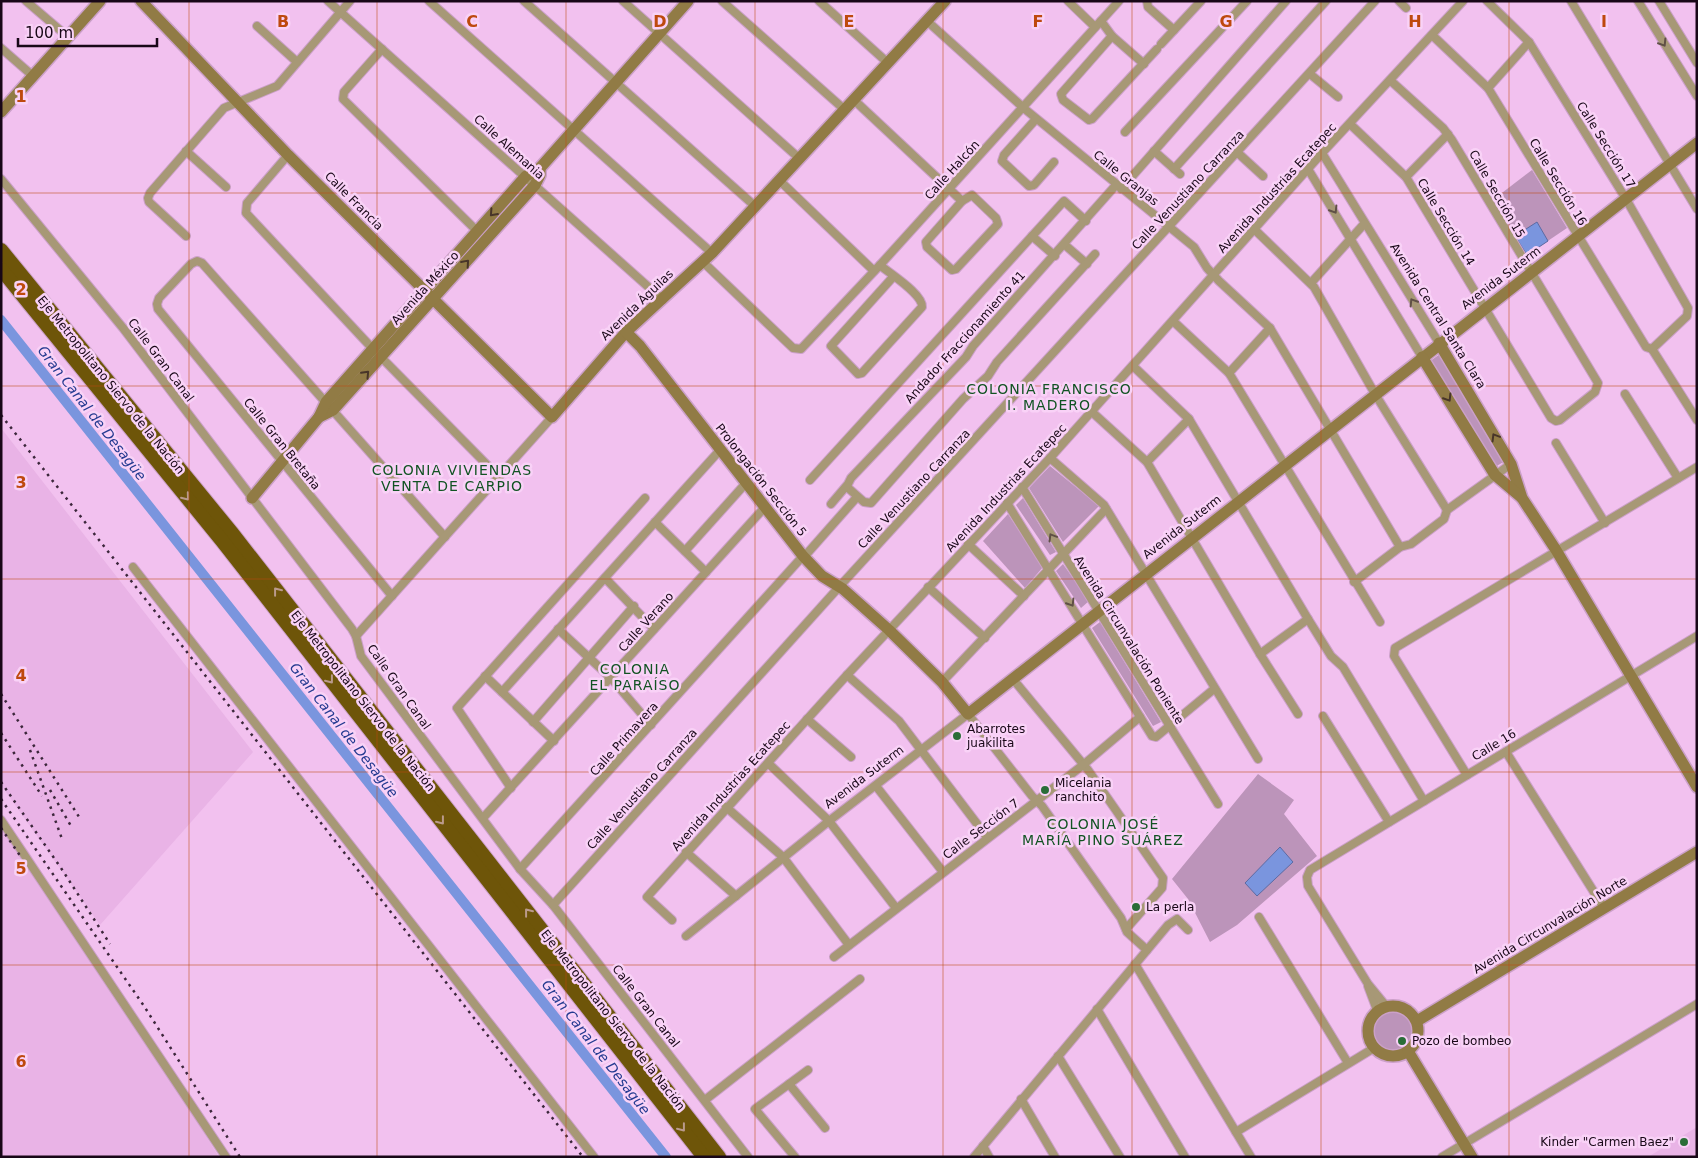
<svg xmlns="http://www.w3.org/2000/svg" width="1698" height="1158" font-family="'DejaVu Sans',sans-serif">
  <style>
    .built { fill: #e9b3e6 }
    .green { fill: #bc94ba }
    .water { fill: #7a95de; stroke: #5d6aa2 }
    .lines { fill: none; stroke-linecap: round; stroke-linejoin: round }
    .canal { stroke: #7a95de; stroke-width: 10 }
    .street-casing { stroke: #cba0c8; stroke-width: 10 }
    .secondary-casing { stroke: #cba0c8; stroke-width: 14 }
    .highway-casing { stroke: #cba0c8; stroke-width: 16 }
    .street { stroke: #a79876; stroke-width: 8 }
    .secondary { stroke: #917b45; stroke-width: 11 }
    .highway { stroke: #6e5509; stroke-width: 14 }
    .rail { stroke: #3c263b; stroke-width: 2.5; stroke-dasharray: 2.5 5; stroke-linecap: butt }
    .oneway { stroke: #605046 }
    .oneway2 { stroke: #483529 }
    .oneway3 { stroke: #ba9a8c }
    .grid { fill: none; stroke: #be490e; stroke-width: 1; stroke-opacity: 0.55 }
    .poi-dot { fill: #2a6d38; stroke: #f9d2f7; stroke-width: 2 }
    .labels { text-anchor: middle; dominant-baseline: central; stroke-width: 5; stroke-linejoin: round; paint-order: stroke }
    .street-label { font-size: 12px; fill: #180717; stroke: #f9d2f7 }
    .poi-label { font-size: 12px; fill: #180717; stroke: #f9d2f7; text-anchor: start }
    .neighbourhood-label { font-size: 14px; letter-spacing: 1px; fill: #125323; stroke: #f9d2f7 }
    .water-label { font-size: 14px; font-style: italic; fill: #243a90; stroke: #f9d2f7 }
    .grid-label { font-size: 16px; text-anchor: middle; font-weight: bold; fill: #be490e; stroke: #f9d2f7; stroke-width: 5; stroke-linejoin: round; paint-order: stroke }
  </style>
  <rect width="100%" height="100%" fill="#f2c1ef"/>
  <g class="built">
    <path d="M1,428L253,752L100,925L1,785Z"/>
    <path d="M1,814L29,852L219,1157H1Z"/>
    <path d="M1697,1127V1157H1648Z"/>
  </g>
  <g class="green">
    <path d="M1532,170L1567,228L1527,255L1494,199Z"/>
    <path d="M1440,354L1505,461L1495,467L1429,362Z"/>
    <path d="M1050,466L1099,506L1063,542L1029,488Z"/>
    <path d="M1023,498L1056,552L1050,555L1016,505Z"/>
    <path d="M1008,514L1043,567L1025,588L983,541Z"/>
    <path d="M1063,564L1089,601L1081,608L1056,571Z"/>
    <path d="M1100,622L1161,722L1153,726L1092,628Z"/>
    <path d="M1258,774L1294,800L1284,814L1317,856L1237,925L1210,942L1188,899L1172,879Z"/>
    <circle cx="1393" cy="1031" r="25"/>
  </g>
  <g class="water">
    <path d="M1537,222L1548,241L1527,255L1515,236Z"/>
    <path d="M1280,847L1293,862L1257,896L1245,883Z"/>
  </g>
  <g class="lines">
    <path class="canal" d="M1,320L666,1157"/>
    <defs>
      <g id="street">
        <path d="M26,1L68,37"/>
        <path d="M328,1L663,300"/>
        <path d="M429,1L712,253"/>
        <path d="M524,1L756,207"/>
        <path d="M623,1L800,159"/>
        <path d="M722,1L845,110"/>
        <path d="M819,1L888,63"/>
        <path d="M1068,1L1095,27"/>
        <path d="M1147,1L1148,7L1174,30"/>
        <path d="M1399,1L1406,8"/>
        <path d="M1487,1L1529,42L1626,199L1688,308L1687,316L1652,349"/>
        <path d="M1571,1L1697,209"/>
        <path d="M1638,1L1697,96"/>
        <path d="M1659,1L1697,63"/>
        <path d="M927,21L1026,110L1194,247L1207,268L1219,281L1270,328L1400,547"/>
        <path d="M1101,21L1112,36L1144,64"/>
        <path d="M257,26L297,62"/>
        <path d="M1432,35L1488,88L1646,347L1652,349"/>
        <path d="M1112,36L1061,94L1063,100L1089,120L1092,119L1157,49"/>
        <path d="M1161,44L1201,1"/>
        <path d="M1,48L33,76"/>
        <path d="M382,49L344,92L343,99L477,231"/>
        <path d="M1310,74L1338,97"/>
        <path d="M1488,88L1529,42"/>
        <path d="M854,100L962,201"/>
        <path d="M1036,119L1004,155L1002,161L1029,186L1034,185L1054,162"/>
        <path d="M1350,124L1406,177L1551,418L1556,421L1560,420L1595,392L1598,383L1452,140L1443,128L1391,81"/>
        <path d="M1125,132L1247,1"/>
        <path d="M186,151L226,187"/>
        <path d="M1154,151L1180,174"/>
        <path d="M1238,153L1263,176"/>
        <path d="M1322,153L1439,343"/>
        <path d="M288,155L247,203L246,213L372,348L499,477"/>
        <path d="M1174,169L1326,1"/>
        <path d="M1308,169L1422,357"/>
        <path d="M1406,177L1448,134"/>
        <path d="M1,179L123,328L352,629L356,636L361,656L520,869L553,905L748,1157"/>
        <path d="M780,181L874,271"/>
        <path d="M1121,189L1286,1"/>
        <path d="M972,195L996,218L998,224L956,269L952,270L927,247L926,242L962,201Z"/>
        <path d="M1254,229L1314,287L1375,394L1447,510"/>
        <path d="M186,236L149,202L148,198L150,193L224,108L277,86L350,1"/>
        <path d="M1032,236L1055,256"/>
        <path d="M1065,245L1087,264"/>
        <path d="M703,262L793,348L801,349L880,265L1119,1"/>
        <path d="M880,265C890,274 923,294 922,307L862,373L858,374L831,346L893,277"/>
        <path d="M1311,283L1364,224"/>
        <path d="M1173,321L1229,373L1380,622"/>
        <path d="M1652,349L1697,420"/>
        <path d="M1133,366L1189,419L1308,619L1331,656L1343,667L1424,801"/>
        <path d="M1229,373L1270,328"/>
        <path d="M1625,394L1678,478"/>
        <path d="M1092,412L1147,462L1260,654L1298,714"/>
        <path d="M1556,443L1605,523"/>
        <path d="M1050,458L1104,505L1258,759"/>
        <path d="M1147,462L1189,419"/>
        <path d="M810,480L1064,201L1086,221"/>
        <path d="M847,487L864,502L871,503L963,399L988,376L997,362L1095,254"/>
        <path d="M1022,487L1218,804"/>
        <path d="M1007,503L1152,736L1156,737L1214,689"/>
        <path d="M831,504L848,484L851,478L966,357L973,346L1116,185"/>
        <path d="M655,522L706,572"/>
        <path d="M968,544L1024,596"/>
        <path d="M685,551L746,483"/>
        <path d="M804,557L857,497"/>
        <path d="M133,567L594,1157"/>
        <path d="M605,578L654,629"/>
        <path d="M1354,582L1400,547L1411,544L1444,519L1447,510L1511,464"/>
        <path d="M928,587L985,638"/>
        <path d="M392,596L158,309L157,304L159,298L191,264L197,261L202,263L445,537"/>
        <path d="M558,629L611,678L651,725"/>
        <path d="M356,636L552,417"/>
        <path d="M1260,654L1308,619"/>
        <path d="M847,675L899,721L987,837"/>
        <path d="M485,676L554,741"/>
        <path d="M1012,678L1088,770L1163,878L1162,888L1126,929"/>
        <path d="M942,682L1106,509"/>
        <path d="M502,692L720,450"/>
        <path d="M1323,716L1389,822"/>
        <path d="M807,719L851,757"/>
        <path d="M533,722L634,606"/>
        <path d="M1506,752L1604,908"/>
        <path d="M768,763L829,821L896,908"/>
        <path d="M1467,775L1394,656L1395,648L1697,467"/>
        <path d="M876,786L943,872"/>
        <path d="M511,788L457,708L645,498"/>
        <path d="M726,807L783,857L849,945"/>
        <path d="M483,818L765,507"/>
        <path d="M1,820L226,1157"/>
        <path d="M686,852L736,896"/>
        <path d="M520,869L803,556"/>
        <path d="M553,905L839,587L1375,1"/>
        <path d="M1259,917L1348,1063"/>
        <path d="M672,920L647,897L847,675L1050,458L1322,153L1463,1"/>
        <path d="M686,936L829,821L968,714L1032,796L1042,806L1121,918L1127,932L1147,950"/>
        <path d="M834,957L1083,765L1140,717"/>
        <path d="M1135,964L1251,1157"/>
        <path d="M1368,986L1377,1010"/>
        <path d="M1386,1006L1368,984L1308,886L1307,877L1310,870L1697,636"/>
        <path d="M1097,1009L1185,1157"/>
        <path d="M1058,1056L1120,1157"/>
        <path d="M789,1084L825,1128"/>
        <path d="M1021,1099L1055,1157"/>
        <path d="M705,1100L860,979"/>
        <path d="M1236,1132L1374,1048"/>
        <path d="M983,1146L989,1157"/>
        <path d="M795,1157L755,1109L808,1070"/>
        <path d="M974,1157L1168,925L1177,919L1188,930"/>
        <path d="M1442,1157L1697,1004"/>
      </g>
      <g id="secondary">
        <path d="M141,1L288,155L552,417L626,332L712,253L945,1"/>
        <path d="M1,112L100,1"/>
        <path d="M626,332L640,346L803,556L822,576L843,589L889,630L942,682L968,714L1697,143"/>
        <path d="M1439,343L1511,464L1522,498L1556,550L1697,787"/>
        <path d="M1422,357L1495,475L1521,497"/>
        <path d="M319,417L333,410L535,185L540,175V168"/>
        <path d="M252,498L319,417L326,402L526,176L540,168L688,1"/>
        <circle cx="1393" cy="1031" r="25"/>
        <path d="M1417,1021L1697,852"/>
        <path d="M1408,1051L1472,1157"/>
      </g>
      <g id="highway">
        <path d="M1,250L232,533L719,1157"/>
        <path d="M1,269L223,542L704,1157"/>
      </g>
    </defs>
    <use href="#street" class="street-casing"/>
    <use href="#secondary" class="secondary-casing"/>
    <use href="#highway" class="highway-casing"/>
    <use href="#street" class="street"/>
    <use href="#secondary" class="secondary"/>
    <use href="#highway" class="highway"/>
    <g class="rail">
      <path d="M1,415L583,1157"/>
      <path d="M1,694L81,820"/>
      <path d="M1,733L42,796"/>
      <path d="M30,750L62,839"/>
      <path d="M1,782L61,868L110,944"/>
      <path d="M50,790L71,826"/>
      <path d="M1,799L144,1006L240,1157"/>
      <path d="M1,828L21,857"/>
    </g>
  </g>
  <defs><path id="oneway-chevron" d="M-2-3.5L2.5 0L-2 3.5" fill="none" stroke-width="1.6" stroke-linecap="round" stroke-linejoin="round" transform="scale(1.25)"/></defs>
  <g class="oneway">
    <use href="#oneway-chevron" transform="translate(1663 43) rotate(58)"/>
    <use href="#oneway-chevron" transform="translate(1334 210) rotate(58)"/>
    <use href="#oneway-chevron" transform="translate(1413 302) rotate(-122)"/>
    <use href="#oneway-chevron" transform="translate(1052 537) rotate(-121)"/>
    <use href="#oneway-chevron" transform="translate(1071 603) rotate(58)"/>
  </g>
  <g class="oneway2">
    <use href="#oneway-chevron" transform="translate(493 213) rotate(132)"/>
    <use href="#oneway-chevron" transform="translate(466 263) rotate(-49)"/>
    <use href="#oneway-chevron" transform="translate(366 374) rotate(-47)"/>
    <use href="#oneway-chevron" transform="translate(1448 398) rotate(58)"/>
    <use href="#oneway-chevron" transform="translate(1495 437) rotate(-121)"/>
  </g>
  <g class="oneway3">
    <use href="#oneway-chevron" transform="translate(186 497) rotate(51)"/>
    <use href="#oneway-chevron" transform="translate(277 591) rotate(-128)"/>
    <use href="#oneway-chevron" transform="translate(330 680) rotate(52)"/>
    <use href="#oneway-chevron" transform="translate(441 821) rotate(52)"/>
    <use href="#oneway-chevron" transform="translate(528 912) rotate(-128)"/>
    <use href="#oneway-chevron" transform="translate(682 1128) rotate(52)"/>
  </g>
  <path class="grid" d="M189,1V1157M377,1V1157M566,1V1157M755,1V1157M943,1V1157M1132,1V1157M1321,1V1157M1509,1V1157M1,193H1697M1,386H1697M1,579H1697M1,772H1697M1,965H1697"/>
  <g class="poi-dot">
    <circle cx="957" cy="736" r="5"/>
    <circle cx="1045" cy="790" r="5"/>
    <circle cx="1136" cy="907" r="5"/>
    <circle cx="1402" cy="1041" r="5"/>
    <circle cx="1684" cy="1142" r="5"/>
  </g>
  <g class="labels">
    <g class="street-label">
      <text transform="translate(1606 145) rotate(58)">Calle Sección 17</text>
      <text transform="translate(509 147) rotate(42)">Calle Alemania</text>
      <text transform="translate(952 170) rotate(-48)">Calle Halcón</text>
      <text transform="translate(1126 178) rotate(39)">Calle Granjas</text>
      <text transform="translate(1558 182) rotate(59)">Calle Sección 16</text>
      <text transform="translate(1277 188) rotate(-48)">Avenida Industrias Ecatepec</text>
      <text transform="translate(1188 190) rotate(-47)">Calle Venustiano Carranza</text>
      <text transform="translate(1497 194) rotate(60)">Calle Sección 15</text>
      <text transform="translate(354 201) rotate(45)">Calle Francia</text>
      <text transform="translate(1446 222) rotate(59)">Calle Sección 14</text>
      <text transform="translate(1501 278) rotate(-37)">Avenida Suterm</text>
      <text transform="translate(425 288) rotate(-48)">Avenida México</text>
      <text transform="translate(637 305) rotate(-44)">Avenida Águilas</text>
      <text transform="translate(1438 316) rotate(58)">Avenida Central Santa Clara</text>
      <text transform="translate(965 337) rotate(-48)">Andador Fraccionamiento 41</text>
      <text transform="translate(161 360) rotate(53)">Calle Gran Canal</text>
      <text transform="translate(111 385) rotate(51)">Eje Metropolitano Siervo de la Nación</text>
      <text transform="translate(282 444) rotate(51)">Calle Gran Bretaña</text>
      <text transform="translate(761 480) rotate(52)">Prolongación Sección 5</text>
      <text transform="translate(1006 488) rotate(-47)">Avenida Industrias Ecatepec</text>
      <text transform="translate(914 489) rotate(-47)">Calle Venustiano Carranza</text>
      <text transform="translate(1182 527) rotate(-38)">Avenida Suterm</text>
      <text transform="translate(646 622) rotate(-48)">Calle Verano</text>
      <text transform="translate(1129 640) rotate(58)">Avenida Circunvalación Poniente</text>
      <text transform="translate(399 687) rotate(55)">Calle Gran Canal</text>
      <text transform="translate(363 701) rotate(52)">Eje Metropolitano Siervo de la Nación</text>
      <text transform="translate(624 739) rotate(-48)">Calle Primavera</text>
      <text transform="translate(1494 745) rotate(-31)">Calle 16</text>
      <text transform="translate(864 777) rotate(-37)">Avenida Suterm</text>
      <text transform="translate(731 786) rotate(-48)">Avenida Industrias Ecatepec</text>
      <text transform="translate(642 789) rotate(-48)">Calle Venustiano Carranza</text>
      <text transform="translate(981 829) rotate(-37)">Calle Sección 7</text>
      <text transform="translate(1550 925) rotate(-31)">Avenida Circunvalación Norte</text>
      <text transform="translate(646 1006) rotate(52)">Calle Gran Canal</text>
      <text transform="translate(613 1020) rotate(52)">Eje Metropolitano Siervo de la Nación</text>
    </g>
    <g class="poi-label">
      <text x="967" y="729">Abarrotes<tspan x="967" dy="14">juakilita</tspan></text>
      <text x="1055" y="783">Micelania<tspan x="1055" dy="14">ranchito</tspan></text>
      <text x="1146" y="907">La perla</text>
      <text x="1412" y="1041">Pozo de bombeo</text>
      <text x="1674" y="1142" text-anchor="end">Kinder "Carmen Baez"</text>
    </g>
    <g class="neighbourhood-label">
      <text x="1049" y="389">COLONIA FRANCISCO<tspan x="1049" dy="16">I. MADERO</tspan></text>
      <text x="452" y="470">COLONIA VIVIENDAS<tspan x="452" dy="16">VENTA DE CARPIO</tspan></text>
      <text x="635" y="669">COLONIA<tspan x="635" dy="16">EL PARAÍSO</tspan></text>
      <text x="1103" y="824">COLONIA JOSÉ<tspan x="1103" dy="16">MARÍA PINO SUÁREZ</tspan></text>
    </g>
    <g class="water-label">
      <text transform="translate(92 413) rotate(52)">Gran Canal de Desagüe</text>
      <text transform="translate(344 730) rotate(52)">Gran Canal de Desagüe</text>
      <text transform="translate(596 1047) rotate(52)">Gran Canal de Desagüe</text>
    </g>
  </g>
  <g class="grid-label">
    <text x="283" y="27">B</text>
    <text x="472" y="27">C</text>
    <text x="660" y="27">D</text>
    <text x="849" y="27">E</text>
    <text x="1038" y="27">F</text>
    <text x="1226" y="27">G</text>
    <text x="1415" y="27">H</text>
    <text x="1604" y="27">I</text>
    <text x="21" y="102">1</text>
    <text x="21" y="295">2</text>
    <text x="21" y="488">3</text>
    <text x="21" y="681">4</text>
    <text x="21" y="874">5</text>
    <text x="21" y="1067">6</text>
  </g>
  <rect width="1698" height="1158" fill="none" stroke="#180717" stroke-width="5"/>
  <path d="M18 38v8h139v-8" fill="none" stroke="#180717" stroke-width="2.5"/>
  <text x="25" y="38" font-size="15" fill="#180717" stroke="#f9d2f7" stroke-width="4" paint-order="stroke">100 m</text>
</svg>
